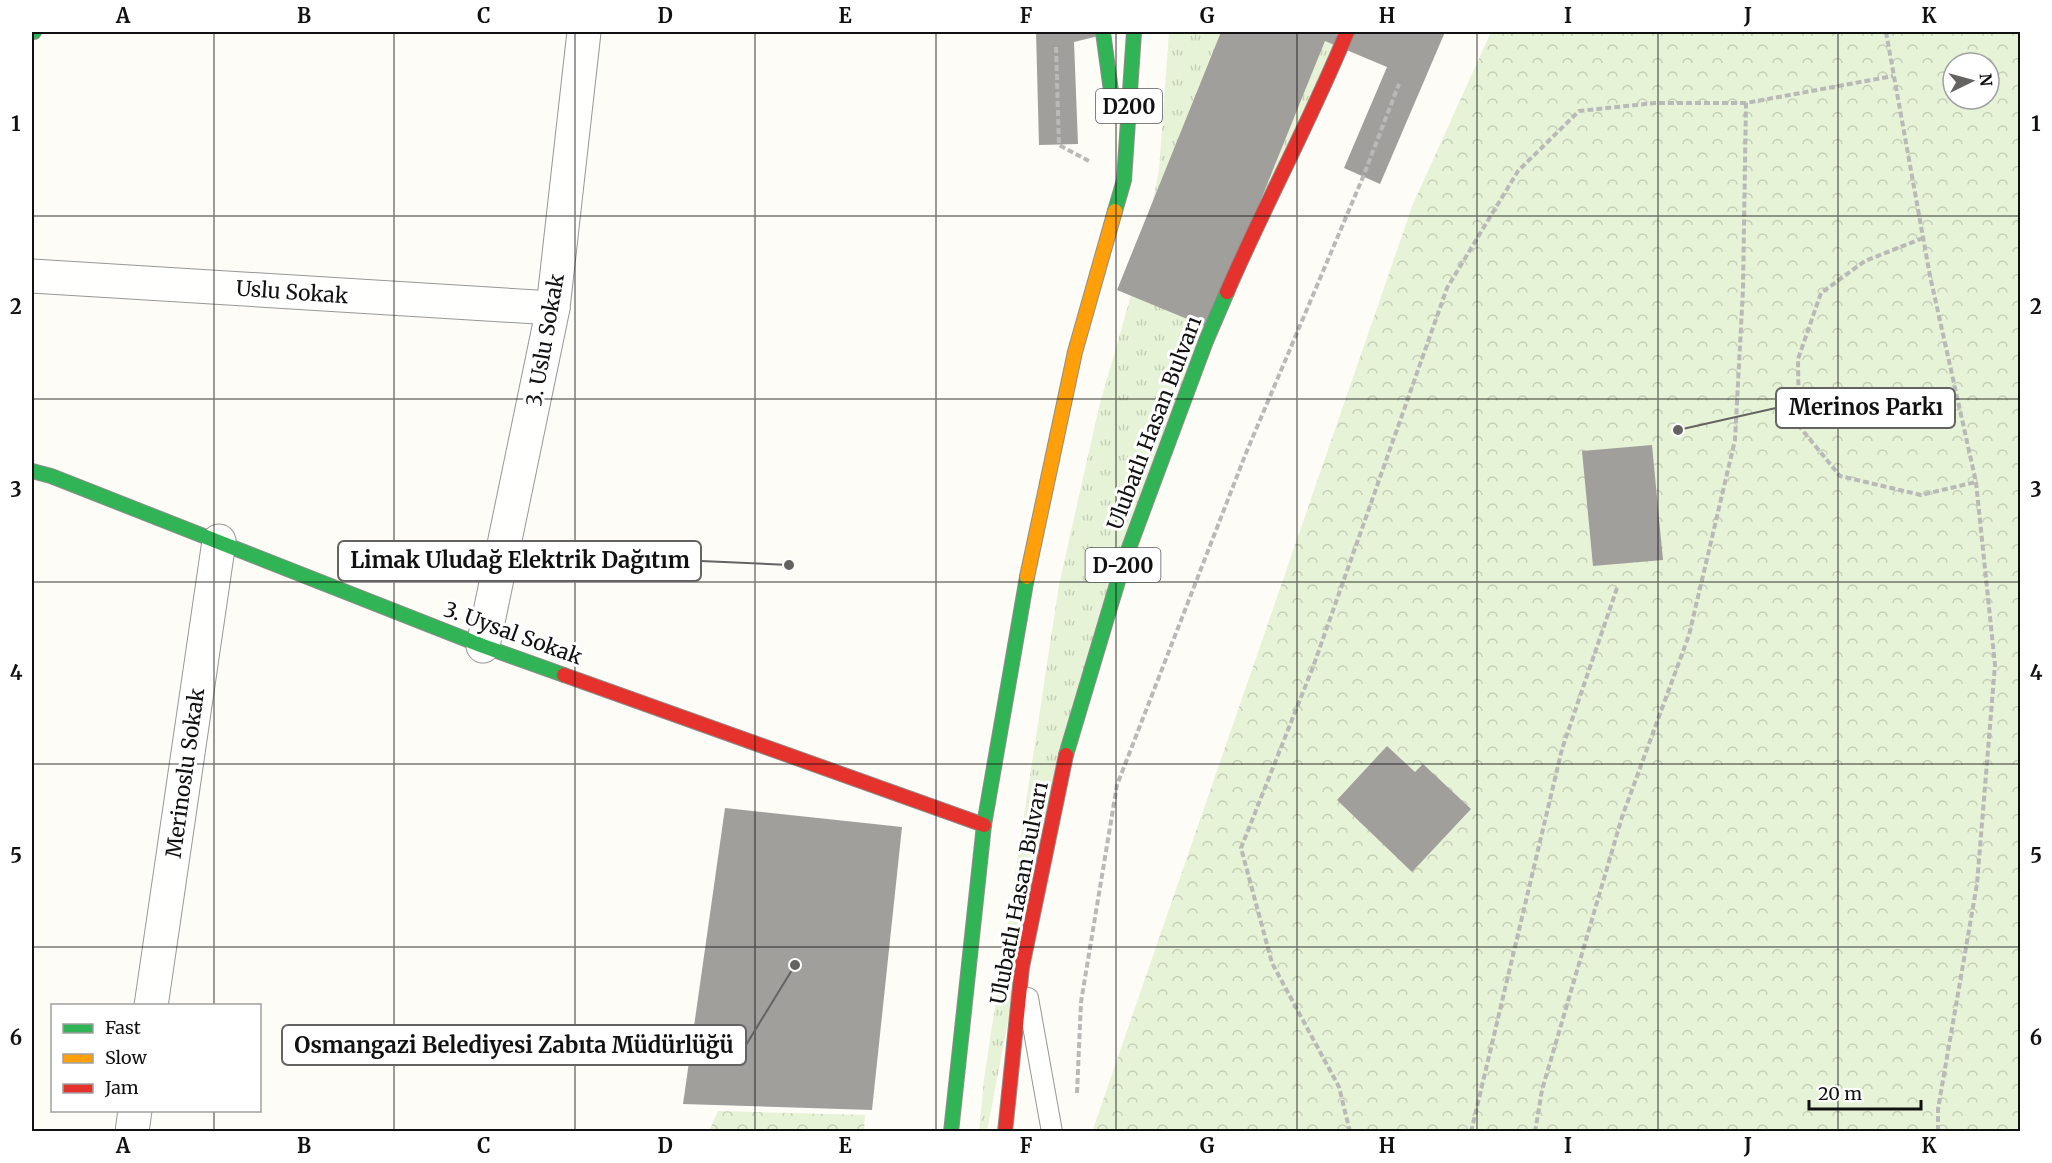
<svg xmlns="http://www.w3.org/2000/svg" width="2052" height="1163" font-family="Merriweather,serif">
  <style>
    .grass { fill: url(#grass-tufts) }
    .park { fill: url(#park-crowns); fill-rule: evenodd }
    .building { fill: #a19f9c }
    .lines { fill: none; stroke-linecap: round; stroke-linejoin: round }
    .lane-casing { stroke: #979795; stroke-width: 22 }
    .street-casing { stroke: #979795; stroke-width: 35 }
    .fast-casing { stroke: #8e8d8b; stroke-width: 16 }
    .slow-casing { stroke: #8e8d8b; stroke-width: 16 }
    .jam-casing { stroke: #8e8d8b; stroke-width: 16 }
    .path { stroke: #b9b9b8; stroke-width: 4; stroke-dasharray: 6 3; stroke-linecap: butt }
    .lane { stroke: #fffffe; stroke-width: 20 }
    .street { stroke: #fffffe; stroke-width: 33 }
    .fast { stroke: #30b455; stroke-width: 14 }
    .slow { stroke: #ff9f0a; stroke-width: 14 }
    .jam { stroke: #e5322d; stroke-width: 14 }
    .grid { fill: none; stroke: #111; stroke-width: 1.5; stroke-opacity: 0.55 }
    .labels { text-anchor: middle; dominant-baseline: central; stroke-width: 6; stroke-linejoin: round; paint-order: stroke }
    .shield { fill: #fff; stroke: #585858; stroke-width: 1.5 }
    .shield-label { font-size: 20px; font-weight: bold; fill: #111 }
    .street-label { font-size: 21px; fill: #111; stroke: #fff }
    .leader { fill: none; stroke: #646362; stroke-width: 2 }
    .callout-dot { fill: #646362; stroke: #fff; stroke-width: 2 }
    .callout { fill: #fff; stroke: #646362; stroke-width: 2 }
    .callout-label { font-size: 22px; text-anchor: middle; font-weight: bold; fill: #111 }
    .neatline { fill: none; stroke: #111; stroke-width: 2 }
    .grid-label { font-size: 20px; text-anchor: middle; font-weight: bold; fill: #111 }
  </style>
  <defs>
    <pattern id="grass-tufts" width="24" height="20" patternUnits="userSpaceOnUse" patternTransform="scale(1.5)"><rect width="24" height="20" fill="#e7f3d7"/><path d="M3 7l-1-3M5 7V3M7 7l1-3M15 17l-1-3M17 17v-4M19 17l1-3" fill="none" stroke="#c5cfb8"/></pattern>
    <pattern id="park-crowns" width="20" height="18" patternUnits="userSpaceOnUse" patternTransform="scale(1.5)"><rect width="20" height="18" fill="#e7f3d7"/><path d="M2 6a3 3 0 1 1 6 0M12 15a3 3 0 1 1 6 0" fill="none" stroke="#c5cfb8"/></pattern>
  </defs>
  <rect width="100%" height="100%" fill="#fdfcf7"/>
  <path class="grass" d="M1169,32H1342L1241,250L1049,808L987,1131L979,1132L984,1079L1059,585L1099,407L1138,271L1159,171Z"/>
  <g class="park">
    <path d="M1491,32H2020V1131L1092,1132L1413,204ZM1953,63H1989V99H1953Z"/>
    <path d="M718,1111L865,1115L864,1131H709Z"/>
  </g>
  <g class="building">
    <path d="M1036,32H1115L1074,42L1078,144L1039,145Z"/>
    <path d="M1221,32H1445L1380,184L1344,168L1387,67L1325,41L1209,328L1117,290Z"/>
    <path d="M1652,445L1663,560L1593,566L1582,451Z"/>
    <path d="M1387,746L1415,772L1423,764L1471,809L1412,872L1337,800Z"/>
    <path d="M725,808L902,827L872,1110L683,1104Z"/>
  </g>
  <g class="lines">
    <defs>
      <path id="lane" d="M1028,998L1052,1132"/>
      <g id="street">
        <path d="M32,276L553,308"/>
        <path d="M483,646L553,308L584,32"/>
        <path d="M151,1006L219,541"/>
        <path d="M132,1132L135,1110"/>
      </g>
      <g id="fast">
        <path d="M32,32H34"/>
        <path d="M1103,32L1114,113"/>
        <path d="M1115,211L1124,180L1134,32"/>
        <path d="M32,471L51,476L483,646L564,675"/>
        <path d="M1066,755L1123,564L1206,341L1227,292"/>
        <path d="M951,1132L984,825L1027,577"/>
      </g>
      <path id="slow" d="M1027,577L1075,352L1115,211"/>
      <g id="jam">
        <path d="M1227,292C1265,204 1311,120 1347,32"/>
        <path d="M564,675L984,825"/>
        <path d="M1005,1132L1022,967L1066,755"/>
      </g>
    </defs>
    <use href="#lane" class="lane-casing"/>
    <use href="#street" class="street-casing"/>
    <use href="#fast" class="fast-casing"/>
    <use href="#slow" class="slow-casing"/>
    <use href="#jam" class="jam-casing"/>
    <g class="path">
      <path d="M1886,32L1930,276L1976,482L1995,665L1977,884L1938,1109V1132"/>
      <path d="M1056,47L1059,145L1089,161"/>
      <path d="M1923,238L1865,261L1821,293L1798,359L1799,426L1840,476L1921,495L1976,482"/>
      <path d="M1077,1093L1081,1002L1117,785L1246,453L1363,177L1399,84"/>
      <path d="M1350,1132L1339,1087L1272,963L1241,848L1313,667L1447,288L1518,171L1579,111L1655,103H1746"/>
      <path d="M1471,1132L1562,749L1617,588"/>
      <path d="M1535,1132L1542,1090L1622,817L1689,635L1735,440L1743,289L1746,103L1893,76"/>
    </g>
    <use href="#lane" class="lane"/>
    <use href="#street" class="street"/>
    <use href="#fast" class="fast"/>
    <use href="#slow" class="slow"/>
    <use href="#jam" class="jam"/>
  </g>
  <path class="grid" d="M214,32V1006M394,32V1132M575,32V1132M755,32V1132M936,32V1132M1116,32V1132M1297,32V1132M1477,32V1132M1658,32V1132M1838,32V1132M32,216H2020M32,399H2020M32,582H2020M32,764H2020M32,947H2020M214,1110V1132"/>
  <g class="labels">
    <g class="shield">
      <rect x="1096" y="89" width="66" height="34" rx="4.5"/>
      <rect x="1085.5" y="548" width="75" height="34" rx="4.5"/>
    </g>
    <g class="shield-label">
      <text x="1129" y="106">D200</text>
      <text x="1123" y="565">D-200</text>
    </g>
    <g class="street-label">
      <text transform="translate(292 292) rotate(4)">Uslu Sokak</text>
      <text transform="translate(545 340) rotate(-80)">3. Uslu Sokak</text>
      <text transform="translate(1154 423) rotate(-69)">Ulubatlı Hasan Bulvarı</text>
      <text transform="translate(513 633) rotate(20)">3. Uysal Sokak</text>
      <text transform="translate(185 773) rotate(-82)">Merinoslu Sokak</text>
      <text transform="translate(1019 893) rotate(-79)">Ulubatlı Hasan Bulvarı</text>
    </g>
  </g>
  <path class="leader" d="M1678 430L1776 408M789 565L701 561M795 965L746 1045"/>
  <g class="callout-dot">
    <circle cx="1678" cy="430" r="6"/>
    <circle cx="789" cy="565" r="6"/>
    <circle cx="795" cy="965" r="6"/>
  </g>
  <g class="callout">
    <rect x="1776" y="388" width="179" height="40" rx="6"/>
    <rect x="338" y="541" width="363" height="40" rx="6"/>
    <rect x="282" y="1025" width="464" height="40" rx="6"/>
  </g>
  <g class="callout-label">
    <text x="1866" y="415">Merinos Parkı</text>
    <text x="520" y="568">Limak Uludağ Elektrik Dağıtım</text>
    <text x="514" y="1053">Osmangazi Belediyesi Zabıta Müdürlüğü</text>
  </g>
  <rect width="2052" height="1163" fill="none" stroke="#ffffff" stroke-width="66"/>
  <rect x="51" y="1004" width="210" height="108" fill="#ffffff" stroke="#a0a0a0" stroke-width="1.5"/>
  <rect x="63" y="1024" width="30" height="9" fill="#30b455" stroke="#a0a0a0" stroke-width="1.5"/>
  <text x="105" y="1034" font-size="18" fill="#111111">Fast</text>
  <rect x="63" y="1054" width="30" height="9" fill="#ff9f0a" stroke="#a0a0a0" stroke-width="1.5"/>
  <text x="105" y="1064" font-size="18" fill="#111111">Slow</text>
  <rect x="63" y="1084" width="30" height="9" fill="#e5322d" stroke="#a0a0a0" stroke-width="1.5"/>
  <text x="105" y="1094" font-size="18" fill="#111111">Jam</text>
  <g transform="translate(1971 81) rotate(85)"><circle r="28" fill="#ffffff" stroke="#a0a0a0" stroke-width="1.5"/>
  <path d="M0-4.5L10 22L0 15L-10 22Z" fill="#646362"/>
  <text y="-9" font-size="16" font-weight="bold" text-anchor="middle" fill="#111111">N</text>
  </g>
  <path d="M1809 1100v9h112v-9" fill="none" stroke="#111111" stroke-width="3"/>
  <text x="1818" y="1100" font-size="18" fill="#111111" stroke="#ffffff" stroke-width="4.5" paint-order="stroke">20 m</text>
  <rect x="33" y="33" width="1986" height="1097" class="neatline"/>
  <g class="grid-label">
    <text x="123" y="23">A</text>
    <text x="304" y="23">B</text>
    <text x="484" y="23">C</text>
    <text x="665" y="23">D</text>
    <text x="845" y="23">E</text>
    <text x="1026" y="23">F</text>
    <text x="1207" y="23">G</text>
    <text x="1387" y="23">H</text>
    <text x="1568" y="23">I</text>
    <text x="1748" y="23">J</text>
    <text x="1929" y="23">K</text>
    <text x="16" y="131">1</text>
    <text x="2036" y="131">1</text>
    <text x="16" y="314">2</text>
    <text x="2036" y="314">2</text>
    <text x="16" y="497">3</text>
    <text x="2036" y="497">3</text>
    <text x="16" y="680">4</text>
    <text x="2036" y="680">4</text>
    <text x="16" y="863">5</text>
    <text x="2036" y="863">5</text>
    <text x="16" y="1045">6</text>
    <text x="2036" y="1045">6</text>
    <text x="123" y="1153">A</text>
    <text x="304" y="1153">B</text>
    <text x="484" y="1153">C</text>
    <text x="665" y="1153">D</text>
    <text x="845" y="1153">E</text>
    <text x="1026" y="1153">F</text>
    <text x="1207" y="1153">G</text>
    <text x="1387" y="1153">H</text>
    <text x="1568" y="1153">I</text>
    <text x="1748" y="1153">J</text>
    <text x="1929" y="1153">K</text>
  </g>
</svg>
